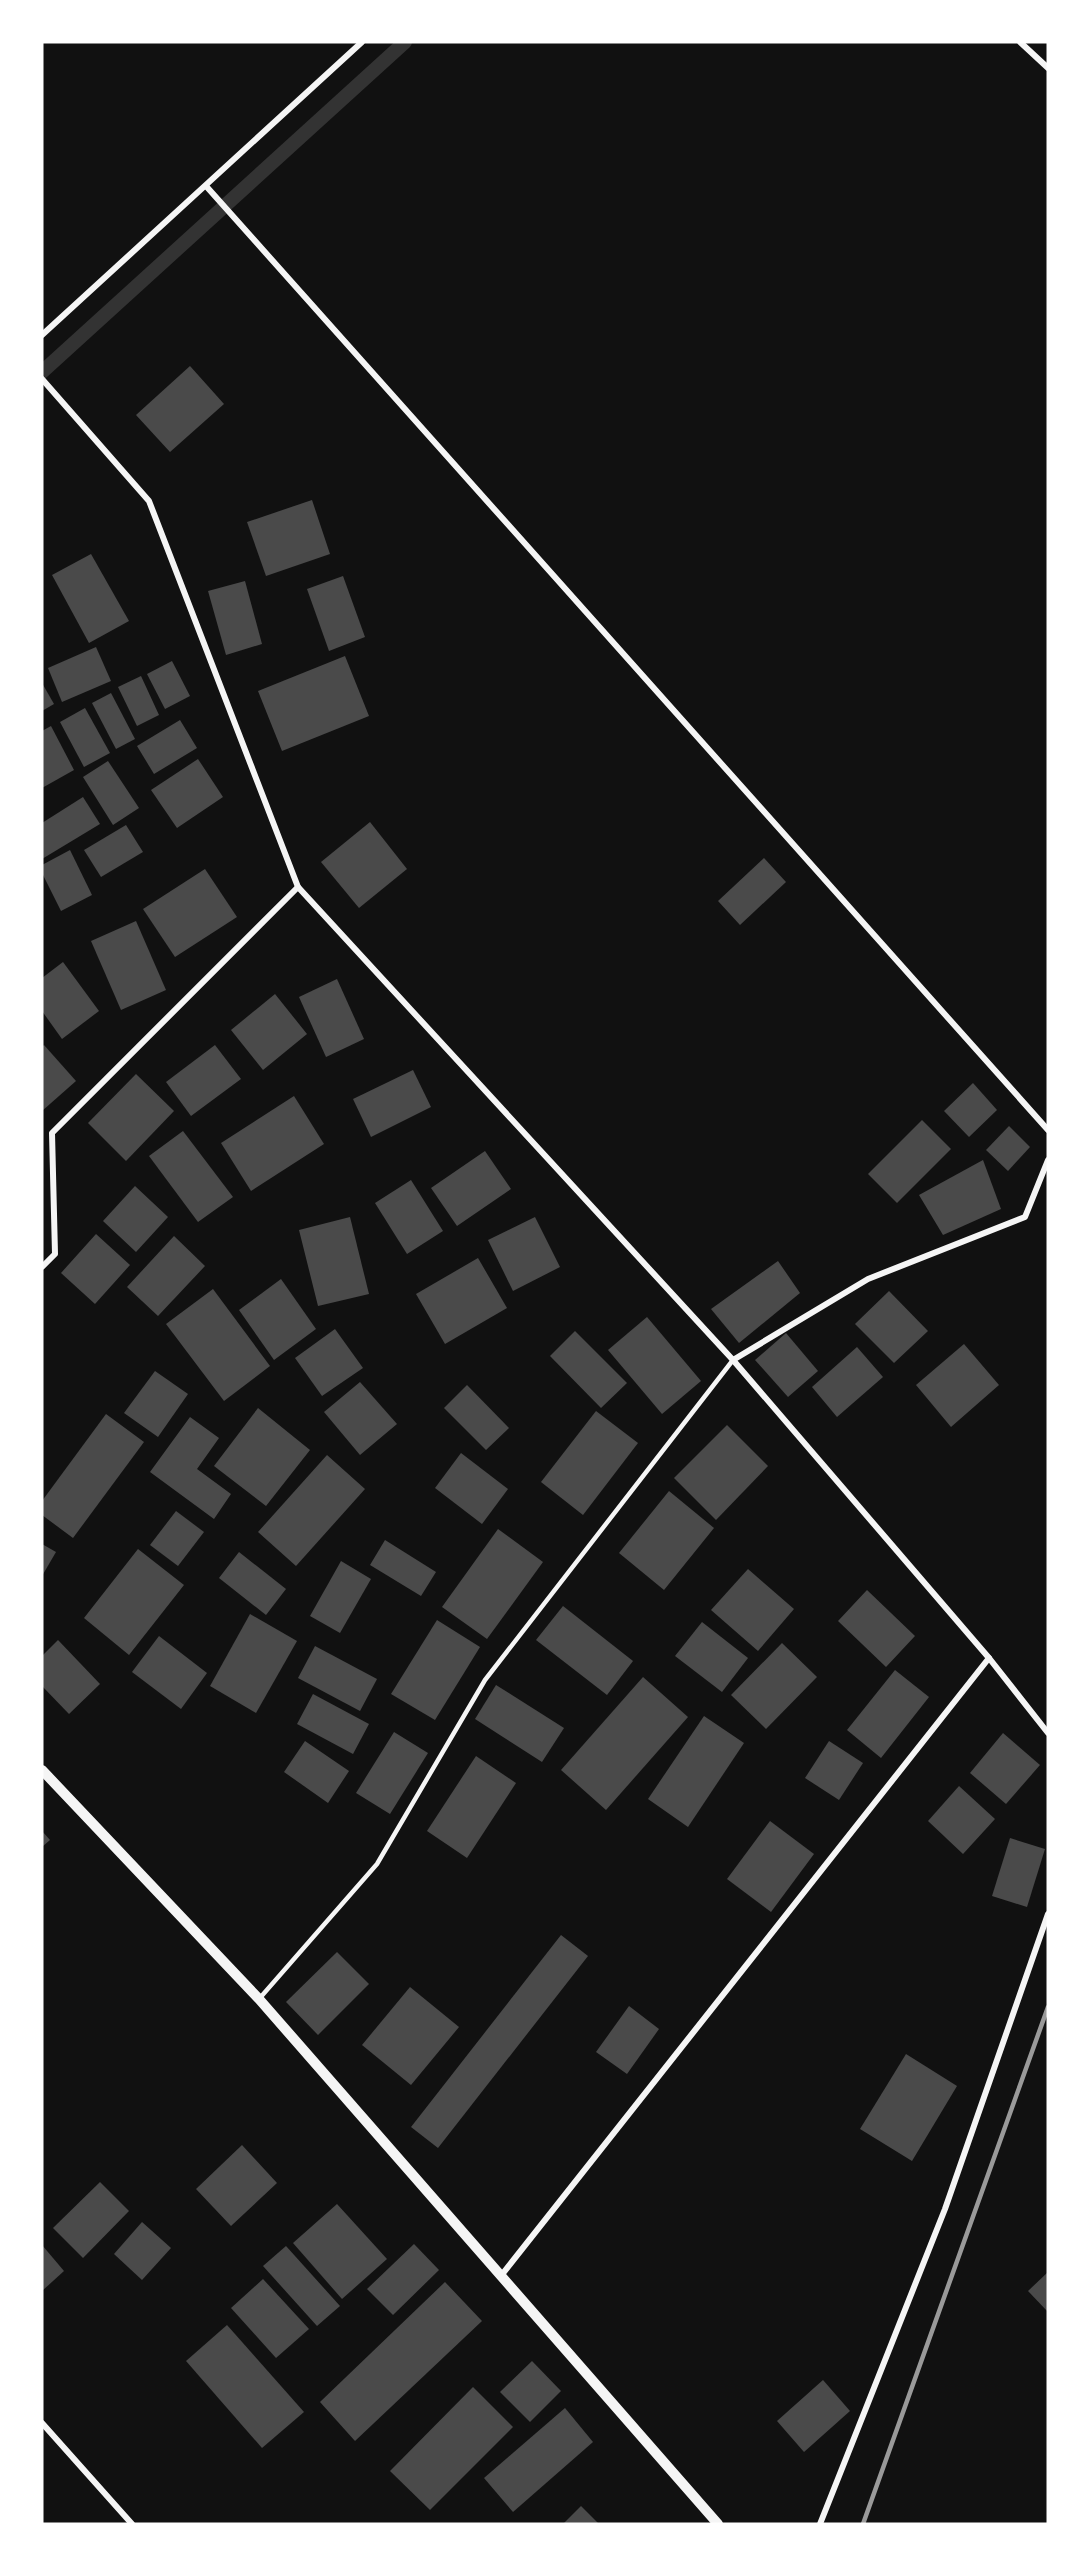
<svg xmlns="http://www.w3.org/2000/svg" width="1090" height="2566" font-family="Commissioner,sans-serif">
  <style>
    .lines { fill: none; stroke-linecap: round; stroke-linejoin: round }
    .stream { stroke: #333; stroke-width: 14 }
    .building { fill: #4a4a4a }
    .service { stroke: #f5f5f5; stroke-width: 4.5 }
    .minor { stroke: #f5f5f5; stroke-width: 6 }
    .tertiary { stroke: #f5f5f5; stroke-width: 10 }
    .rail { stroke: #9a9a9a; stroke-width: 4.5 }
  </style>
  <rect width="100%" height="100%" fill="#111"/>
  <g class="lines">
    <path class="stream" d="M42,372L405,42"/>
  </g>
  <g class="building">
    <path d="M190,366L224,404L170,452L136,415Z"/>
    <path d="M312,500L330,554L266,576L247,522Z"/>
    <path d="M91,554L129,621L89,643L52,575Z"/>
    <path d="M343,576L365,637L329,651L307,589Z"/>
    <path d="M245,581L262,644L226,655L208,591Z"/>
    <path d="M96,647L111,681L62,702L48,668Z"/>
    <path d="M345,656L369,716L282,751L258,691Z"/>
    <path d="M172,661L190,696L165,709L147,674Z"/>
    <path d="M141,676L159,715L137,726L118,687Z"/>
    <path d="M42,683L54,704L42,711Z"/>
    <path d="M111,693L135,739L116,749L92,703Z"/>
    <path d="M85,708L110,753L84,767L60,722Z"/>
    <path d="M180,720L197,748L154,774L137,746Z"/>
    <path d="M51,726L74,770L42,788V731Z"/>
    <path d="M198,759L223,797L177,828L151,790Z"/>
    <path d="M108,761L139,808L113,825L83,777Z"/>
    <path d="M83,797L100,824L42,859V823Z"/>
    <path d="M370,822L407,869L359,908L321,862Z"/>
    <path d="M126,825L143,852L101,877L84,850Z"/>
    <path d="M70,850L92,895L61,911L42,873V865Z"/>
    <path d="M764,858L786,882L740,925L718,901Z"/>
    <path d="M205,869L237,917L175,957L143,909Z"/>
    <path d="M136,921L166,990L121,1010L91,941Z"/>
    <path d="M63,962L99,1011L62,1039L42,1011V978Z"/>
    <path d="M337,979L364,1039L326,1057L299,997Z"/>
    <path d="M275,994L307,1034L263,1070L231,1030Z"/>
    <path d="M44,1045L76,1081L42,1111V1047Z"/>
    <path d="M215,1045L241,1079L191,1116L166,1082Z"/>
    <path d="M413,1070L431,1107L371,1137L353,1099Z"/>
    <path d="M136,1074L174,1111L126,1161L88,1123Z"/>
    <path d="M973,1083L997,1110L969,1137L944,1111Z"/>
    <path d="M294,1096L324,1144L251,1191L221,1143Z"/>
    <path d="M922,1120L951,1149L897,1203L868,1174Z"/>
    <path d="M1009,1126L1030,1147L1008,1171L986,1150Z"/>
    <path d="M183,1131L233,1197L198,1222L149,1156Z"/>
    <path d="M485,1151L511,1189L457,1226L431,1188Z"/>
    <path d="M983,1160L1001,1209L943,1235L919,1195Z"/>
    <path d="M411,1180L443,1231L407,1254L375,1203Z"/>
    <path d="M135,1186L168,1217L136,1252L103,1221Z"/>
    <path d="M350,1217L369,1294L318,1306L299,1230Z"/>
    <path d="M535,1217L560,1267L513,1291L488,1240Z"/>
    <path d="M96,1234L130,1265L95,1304L61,1273Z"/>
    <path d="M174,1236L205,1266L158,1316L127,1287Z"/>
    <path d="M478,1258L507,1308L445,1344L416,1294Z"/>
    <path d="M778,1261L800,1293L739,1343L711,1309Z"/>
    <path d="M281,1279L316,1329L274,1360L239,1310Z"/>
    <path d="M213,1289L270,1366L224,1401L166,1324Z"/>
    <path d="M889,1291L928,1331L894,1363L855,1324Z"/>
    <path d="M647,1317L701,1381L662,1414L608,1350Z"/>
    <path d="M335,1329L363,1368L322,1396L295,1358Z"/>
    <path d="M575,1331L627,1383L601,1408L550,1356Z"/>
    <path d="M786,1333L818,1371L788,1397L755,1360Z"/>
    <path d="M964,1344L999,1385L951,1427L916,1385Z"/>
    <path d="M857,1347L883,1377L837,1417L812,1387Z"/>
    <path d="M155,1371L188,1394L158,1437L124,1413Z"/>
    <path d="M360,1382L397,1424L360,1455L324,1412Z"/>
    <path d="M467,1385L509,1428L486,1450L444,1408Z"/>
    <path d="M258,1408L310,1450L266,1506L214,1466Z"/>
    <path d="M596,1411L638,1443L583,1515L541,1482Z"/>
    <path d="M106,1414L144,1442L73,1538L42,1515V1501Z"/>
    <path d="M190,1417L219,1438L197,1469L231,1494L214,1519L150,1472Z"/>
    <path d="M727,1425L768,1466L716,1520L674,1478Z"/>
    <path d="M461,1453L508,1489L482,1524L435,1488Z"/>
    <path d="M327,1455L365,1489L296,1566L258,1532Z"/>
    <path d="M669,1491L714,1528L664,1590L619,1553Z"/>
    <path d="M176,1511L204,1532L178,1566L150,1545Z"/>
    <path d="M498,1529L543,1562L487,1639L442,1607Z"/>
    <path d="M385,1540L436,1572L421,1596L370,1565Z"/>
    <path d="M42,1544L56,1552L42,1576Z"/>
    <path d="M138,1549L184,1585L129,1655L84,1618Z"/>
    <path d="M239,1552L286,1589L266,1615L219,1578Z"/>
    <path d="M341,1561L371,1579L340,1633L310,1616Z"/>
    <path d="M748,1569L794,1609L758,1651L711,1610Z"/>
    <path d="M867,1590L915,1636L886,1667L838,1621Z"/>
    <path d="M563,1606L633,1661L607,1695L536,1640Z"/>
    <path d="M250,1614L297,1641L256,1713L210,1686Z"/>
    <path d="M437,1620L480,1647L435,1720L391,1694Z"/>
    <path d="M702,1622L748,1658L722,1692L675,1656Z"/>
    <path d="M159,1636L207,1673L181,1709L132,1672Z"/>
    <path d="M58,1640L100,1684L69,1714L42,1686V1656Z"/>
    <path d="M782,1643L817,1677L766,1729L731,1695Z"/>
    <path d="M315,1646L377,1679L360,1711L298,1678Z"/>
    <path d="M895,1670L929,1697L881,1758L847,1730Z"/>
    <path d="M643,1677L688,1717L606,1810L561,1770Z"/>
    <path d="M496,1685L564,1728L542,1762L475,1719Z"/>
    <path d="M313,1694L369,1724L353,1754L297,1724Z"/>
    <path d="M704,1716L744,1743L688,1827L648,1799Z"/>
    <path d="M394,1732L428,1753L390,1814L356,1793Z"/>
    <path d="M1003,1733L1040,1765L1006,1804L970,1773Z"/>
    <path d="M305,1741L349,1771L328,1803L284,1772Z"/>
    <path d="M829,1741L863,1763L839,1800L805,1778Z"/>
    <path d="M476,1756L516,1783L467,1858L427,1831Z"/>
    <path d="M959,1786L995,1819L963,1854L928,1821Z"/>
    <path d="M770,1821L814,1854L771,1912L727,1879Z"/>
    <path d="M42,1831L50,1840L42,1847Z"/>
    <path d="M1010,1838L1045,1849L1027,1907L992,1896Z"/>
    <path d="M561,1935L588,1956L438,2148L411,2127Z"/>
    <path d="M337,1952L369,1984L318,2035L286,2002Z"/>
    <path d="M410,1987L459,2027L411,2085L362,2045Z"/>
    <path d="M629,2006L659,2029L627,2074L596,2052Z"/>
    <path d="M906,2054L957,2086L912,2161L860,2129Z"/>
    <path d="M242,2145L277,2183L231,2226L196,2189Z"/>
    <path d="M100,2182L129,2211L83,2258L53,2228Z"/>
    <path d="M337,2204L387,2259L342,2299L293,2243Z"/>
    <path d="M142,2222L171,2248L142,2280L114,2254Z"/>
    <path d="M414,2244L439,2270L393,2315L367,2289Z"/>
    <path d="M42,2245L64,2271L42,2291Z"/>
    <path d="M286,2246L340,2306L317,2326L263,2266Z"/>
    <path d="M1048,2272V2312L1028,2291Z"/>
    <path d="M263,2279L309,2329L276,2358L231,2308Z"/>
    <path d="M445,2282L482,2321L355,2441L320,2402Z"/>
    <path d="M227,2325L304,2412L262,2448L186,2361Z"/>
    <path d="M532,2361L561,2391L530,2422L500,2392Z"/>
    <path d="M823,2380L850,2411L804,2452L777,2421Z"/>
    <path d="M473,2387L513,2427L430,2510L390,2471Z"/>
    <path d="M565,2408L593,2442L513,2512L484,2478Z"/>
    <path d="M581,2506L599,2524H563Z"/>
  </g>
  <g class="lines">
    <path class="service" d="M259,1999L377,1864L485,1680L733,1360"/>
    <g class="minor">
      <path d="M1020,42L1048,68"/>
      <path d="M206,186L1048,1130"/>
      <path d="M42,335L362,42"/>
      <path d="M42,379L149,501L298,887L733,1360L989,1658L1048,1733"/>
      <path d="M42,1267L55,1254L52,1133L298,887"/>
      <path d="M733,1360L868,1279L1025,1217L1048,1160"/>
      <path d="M500,2277L989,1658"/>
      <path d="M42,2423L132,2524"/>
      <path d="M820,2524L945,2209L1048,1914"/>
    </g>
    <path class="tertiary" d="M42,1770L259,1999L718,2524"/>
    <path class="rail" d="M863,2524L1048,2007"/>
  </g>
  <rect width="1090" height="2566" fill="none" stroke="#ffffff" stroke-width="87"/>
</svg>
